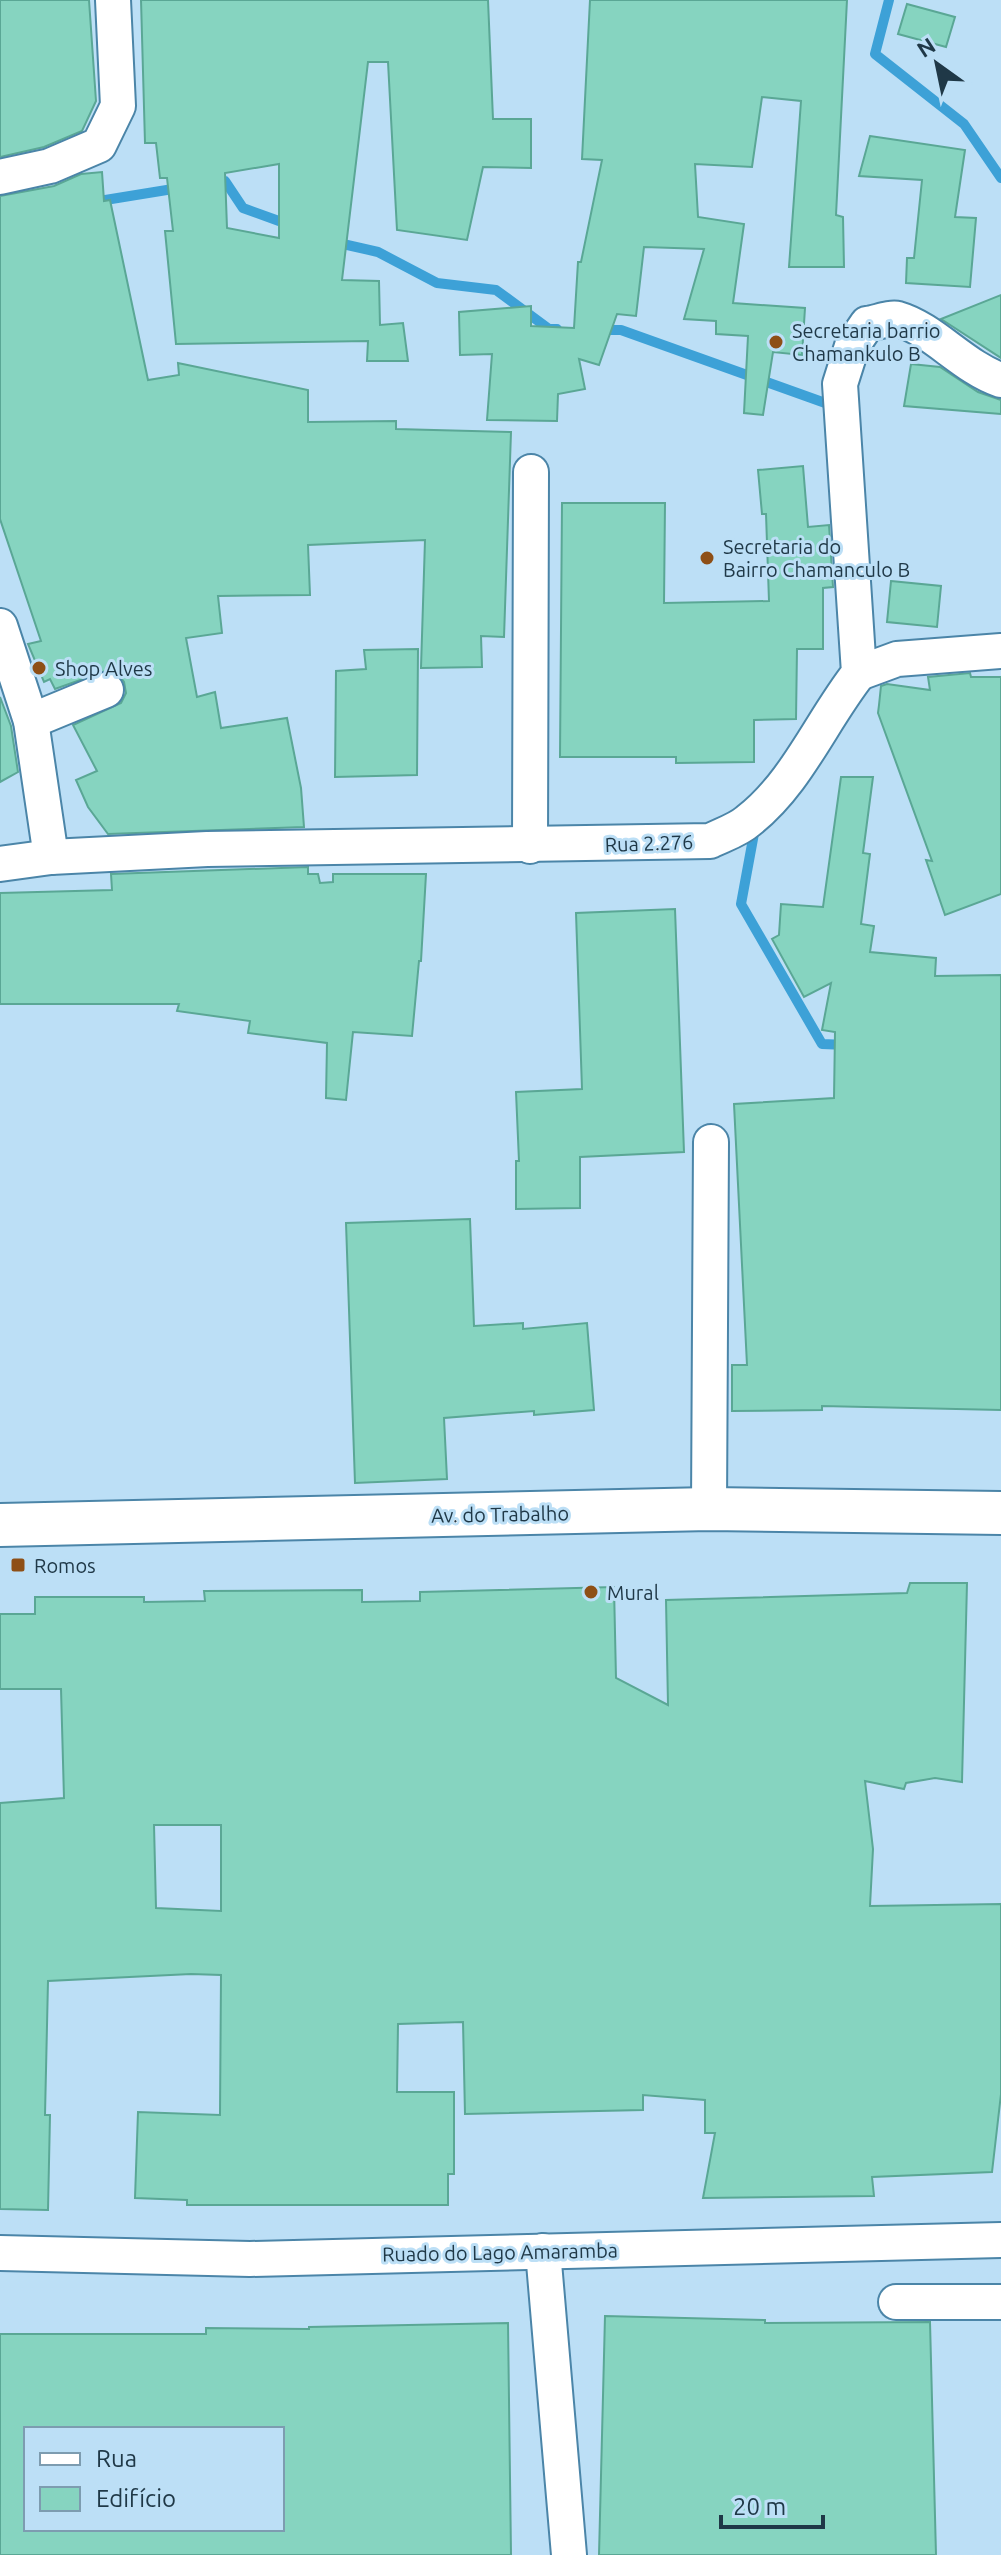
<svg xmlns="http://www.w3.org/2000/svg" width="1001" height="2555" font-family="Ubuntu,sans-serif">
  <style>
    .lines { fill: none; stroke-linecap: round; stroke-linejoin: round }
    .stream { stroke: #3da1d7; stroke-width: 10 }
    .building { fill: #86d4c0; stroke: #5aa795; stroke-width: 2; fill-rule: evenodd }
    .minor-casing { stroke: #4b85a8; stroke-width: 38 }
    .major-casing { stroke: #4b85a8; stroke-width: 46 }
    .minor { stroke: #fff; stroke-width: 34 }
    .major { stroke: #fff; stroke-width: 42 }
    .poi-dot { fill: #8e4f16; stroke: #bcdff6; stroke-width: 3 }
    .labels { text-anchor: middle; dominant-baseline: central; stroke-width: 6; stroke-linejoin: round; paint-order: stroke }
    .poi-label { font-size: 20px; fill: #1f3847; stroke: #bcdff6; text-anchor: start }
    .street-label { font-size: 20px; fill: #1f3847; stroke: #bcdff6 }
  </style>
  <rect width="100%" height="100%" fill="#bcdff6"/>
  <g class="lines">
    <g class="stream">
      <path d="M889,0L875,54L964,124L1001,178"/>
      <path d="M215,183L225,181L243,208L290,225"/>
      <path d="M93,202L179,188"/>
      <path d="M334,242L378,252L437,283L496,290L549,329H557"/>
      <path d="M601,330H621L828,404"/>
      <path d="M755,828L741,904L822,1044L847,1045"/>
    </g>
  </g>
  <g class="building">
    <path d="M0,0H89L96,101L82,131L44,147L0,157Z"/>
    <path d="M141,0H488L493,119H531V168L483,167L467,240L397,230L388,62H368L342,280L379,281L380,325L403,323L408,361H367L368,341L176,344L165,231H173L167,178H160L156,143H145ZM279,164V238L227,228L225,173Z"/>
    <path d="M590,0H847L836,215L843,217L844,267H789L801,101L762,97L752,167L695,164L698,217L744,224L733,303L805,308L802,355L773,352L763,415L744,413L748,336L716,334V321L684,319L704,249L644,247L636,316L617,314L599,365L579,359L585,389L558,394L557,421L487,420L492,354L460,355L459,312L531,306V326L574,328L578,262H581L602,160L582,159Z"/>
    <path d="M907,4L955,17L946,47L898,34Z"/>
    <path d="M870,136L965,150L955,217L976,218L970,287L906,283L907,258H914L922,180L859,176Z"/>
    <path d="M102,172L104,201L110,200L148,380L179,375L178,363L308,390V422L396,421V429L511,432L504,637L481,636L482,667L421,668L425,540L308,545L310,595L218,596L222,633L186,638L197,697L215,692L221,728L287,718L301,788L304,827L108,834L88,807L76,780L97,771L73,725L121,703L126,693L124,682L118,674L108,670L55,689L50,679L44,682L28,644L41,641L0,519V196L54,186L81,174Z"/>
    <path d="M1001,295V358L941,319Z"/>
    <path d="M911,364L940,367L978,392L1001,400V414L904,406Z"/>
    <path d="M803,466L808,527L829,525L833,587L823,588V649H797L796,719L754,720V762L676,763V757H560L562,503H665L664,603L769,601L766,514H762L758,470Z"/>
    <path d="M891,581L941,586L937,627L887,622Z"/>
    <path d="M418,649L417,775L335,777L336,671L366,669L364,650Z"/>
    <path d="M970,673L971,677H1001V894L945,915L926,860L932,861L878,713L879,705L881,686L887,684L930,690L928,677Z"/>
    <path d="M0,697L11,726L18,772L0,782Z"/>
    <path d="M841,777H873L863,853L870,854L861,924L874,926L870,952L936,958L935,976L1001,975V1410L822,1406V1410L732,1411V1365H747L734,1104L834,1098L835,1032L822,1030L831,983L804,997L772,939L779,935L781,904L823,907Z"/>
    <path d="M308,867V874H318L320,883L333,882V874H426L421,961H419L412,1036L353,1032L346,1100L326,1098L327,1043L248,1033L250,1021L177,1011L179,1004H0V893L112,890L111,874Z"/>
    <path d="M675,909L684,1152L580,1157V1208L516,1209V1161H519L516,1092L582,1089L576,913Z"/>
    <path d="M470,1219L474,1326L523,1323V1329L587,1323L594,1410L534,1415V1411L444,1418L447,1479L355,1483L346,1223Z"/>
    <path d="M910,1583H967L962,1782L935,1778L906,1783L904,1789L865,1781L873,1849L870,1906L1001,1904V2094L992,2172L872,2177L874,2196L703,2198L715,2133H705V2100L643,2095V2110L465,2114L463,2022L398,2024L397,2092H454V2174H448V2205H187V2200L135,2198L138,2112L220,2115L221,1975L191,1974L48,1981L45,2115H50L48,2210L0,2209V1803L64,1798L61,1689H0V1614H35V1597H144V1602L205,1601L204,1591L362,1590V1602L420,1601V1592L614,1587L616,1678L668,1705L666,1600L907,1593ZM154,1825H221V1911L156,1908Z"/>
    <path d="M605,2316L765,2320V2323L930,2322L936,2555H599Z"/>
    <path d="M508,2323L511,2555H0V2334H206V2328L309,2329V2327ZM26,2429H282V2529H26Z"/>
  </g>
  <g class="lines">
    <defs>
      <g id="minor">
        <path d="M0,177L50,166L99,145L118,106L113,0"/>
        <path d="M0,626L31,721L51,857"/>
        <path d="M859,673L897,659L1001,651"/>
        <path d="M31,721L106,690"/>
        <path d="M530,846L531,472"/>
        <path d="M0,864L51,857L207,849L710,841C722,835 738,830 748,821C797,783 821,721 859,673L840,384L852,346L867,324C876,323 890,317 898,319C933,329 964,368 1001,380"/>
        <path d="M709,1509L711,1142"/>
        <path d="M543,2251L569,2555"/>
        <path d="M0,2253L250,2259L1001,2240"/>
        <path d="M896,2302H1001"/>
      </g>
      <path id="major" d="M0,1525L709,1509L1001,1513"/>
    </defs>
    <use href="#minor" class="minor-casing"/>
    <use href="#major" class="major-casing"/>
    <use href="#minor" class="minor"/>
    <use href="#major" class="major"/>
  </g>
  <g class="poi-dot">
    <circle cx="776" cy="342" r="8"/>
    <circle cx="707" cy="558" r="8"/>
    <circle cx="39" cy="668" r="8"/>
    <rect x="10" y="1557" width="16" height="16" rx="4"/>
    <circle cx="591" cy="1592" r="8"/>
  </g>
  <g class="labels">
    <g class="poi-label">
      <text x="792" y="330">Secretaria barrio<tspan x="792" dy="23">Chamankulo B</tspan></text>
      <text x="723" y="546">Secretaria do<tspan x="723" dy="23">Bairro Chamanculo B</tspan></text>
      <text x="55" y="668">Shop Alves</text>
      <text x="34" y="1565">Romos</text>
      <text x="607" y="1592">Mural</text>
    </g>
    <g class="street-label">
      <text transform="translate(649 843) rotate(-2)">Rua 2.276</text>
      <text transform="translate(500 1514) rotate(-1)">Av. do Trabalho</text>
      <text transform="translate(500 2252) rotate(-1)">Ruado do Lago Amaramba</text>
    </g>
  </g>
  <rect x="24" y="2427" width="260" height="104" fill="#bcdff6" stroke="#7d9cb0" stroke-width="2"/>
  <rect x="40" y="2453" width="40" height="12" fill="#ffffff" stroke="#7d9cb0" stroke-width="2"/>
  <text x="96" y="2467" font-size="24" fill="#1f3847">Rua</text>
  <rect x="40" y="2487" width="40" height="24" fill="#86d4c0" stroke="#7d9cb0" stroke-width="2"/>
  <text x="96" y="2507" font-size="24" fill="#1f3847">Edifício</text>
  <g transform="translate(937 64) rotate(327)" stroke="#bcdff6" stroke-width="6" paint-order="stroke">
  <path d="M0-6L14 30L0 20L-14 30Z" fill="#1f3847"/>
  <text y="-12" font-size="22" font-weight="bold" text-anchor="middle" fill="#1f3847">N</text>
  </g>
  <path d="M721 2515v12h102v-12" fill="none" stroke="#1f3847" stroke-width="4"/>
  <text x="733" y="2515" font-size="24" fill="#1f3847" stroke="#bcdff6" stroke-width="6" paint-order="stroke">20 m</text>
</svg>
